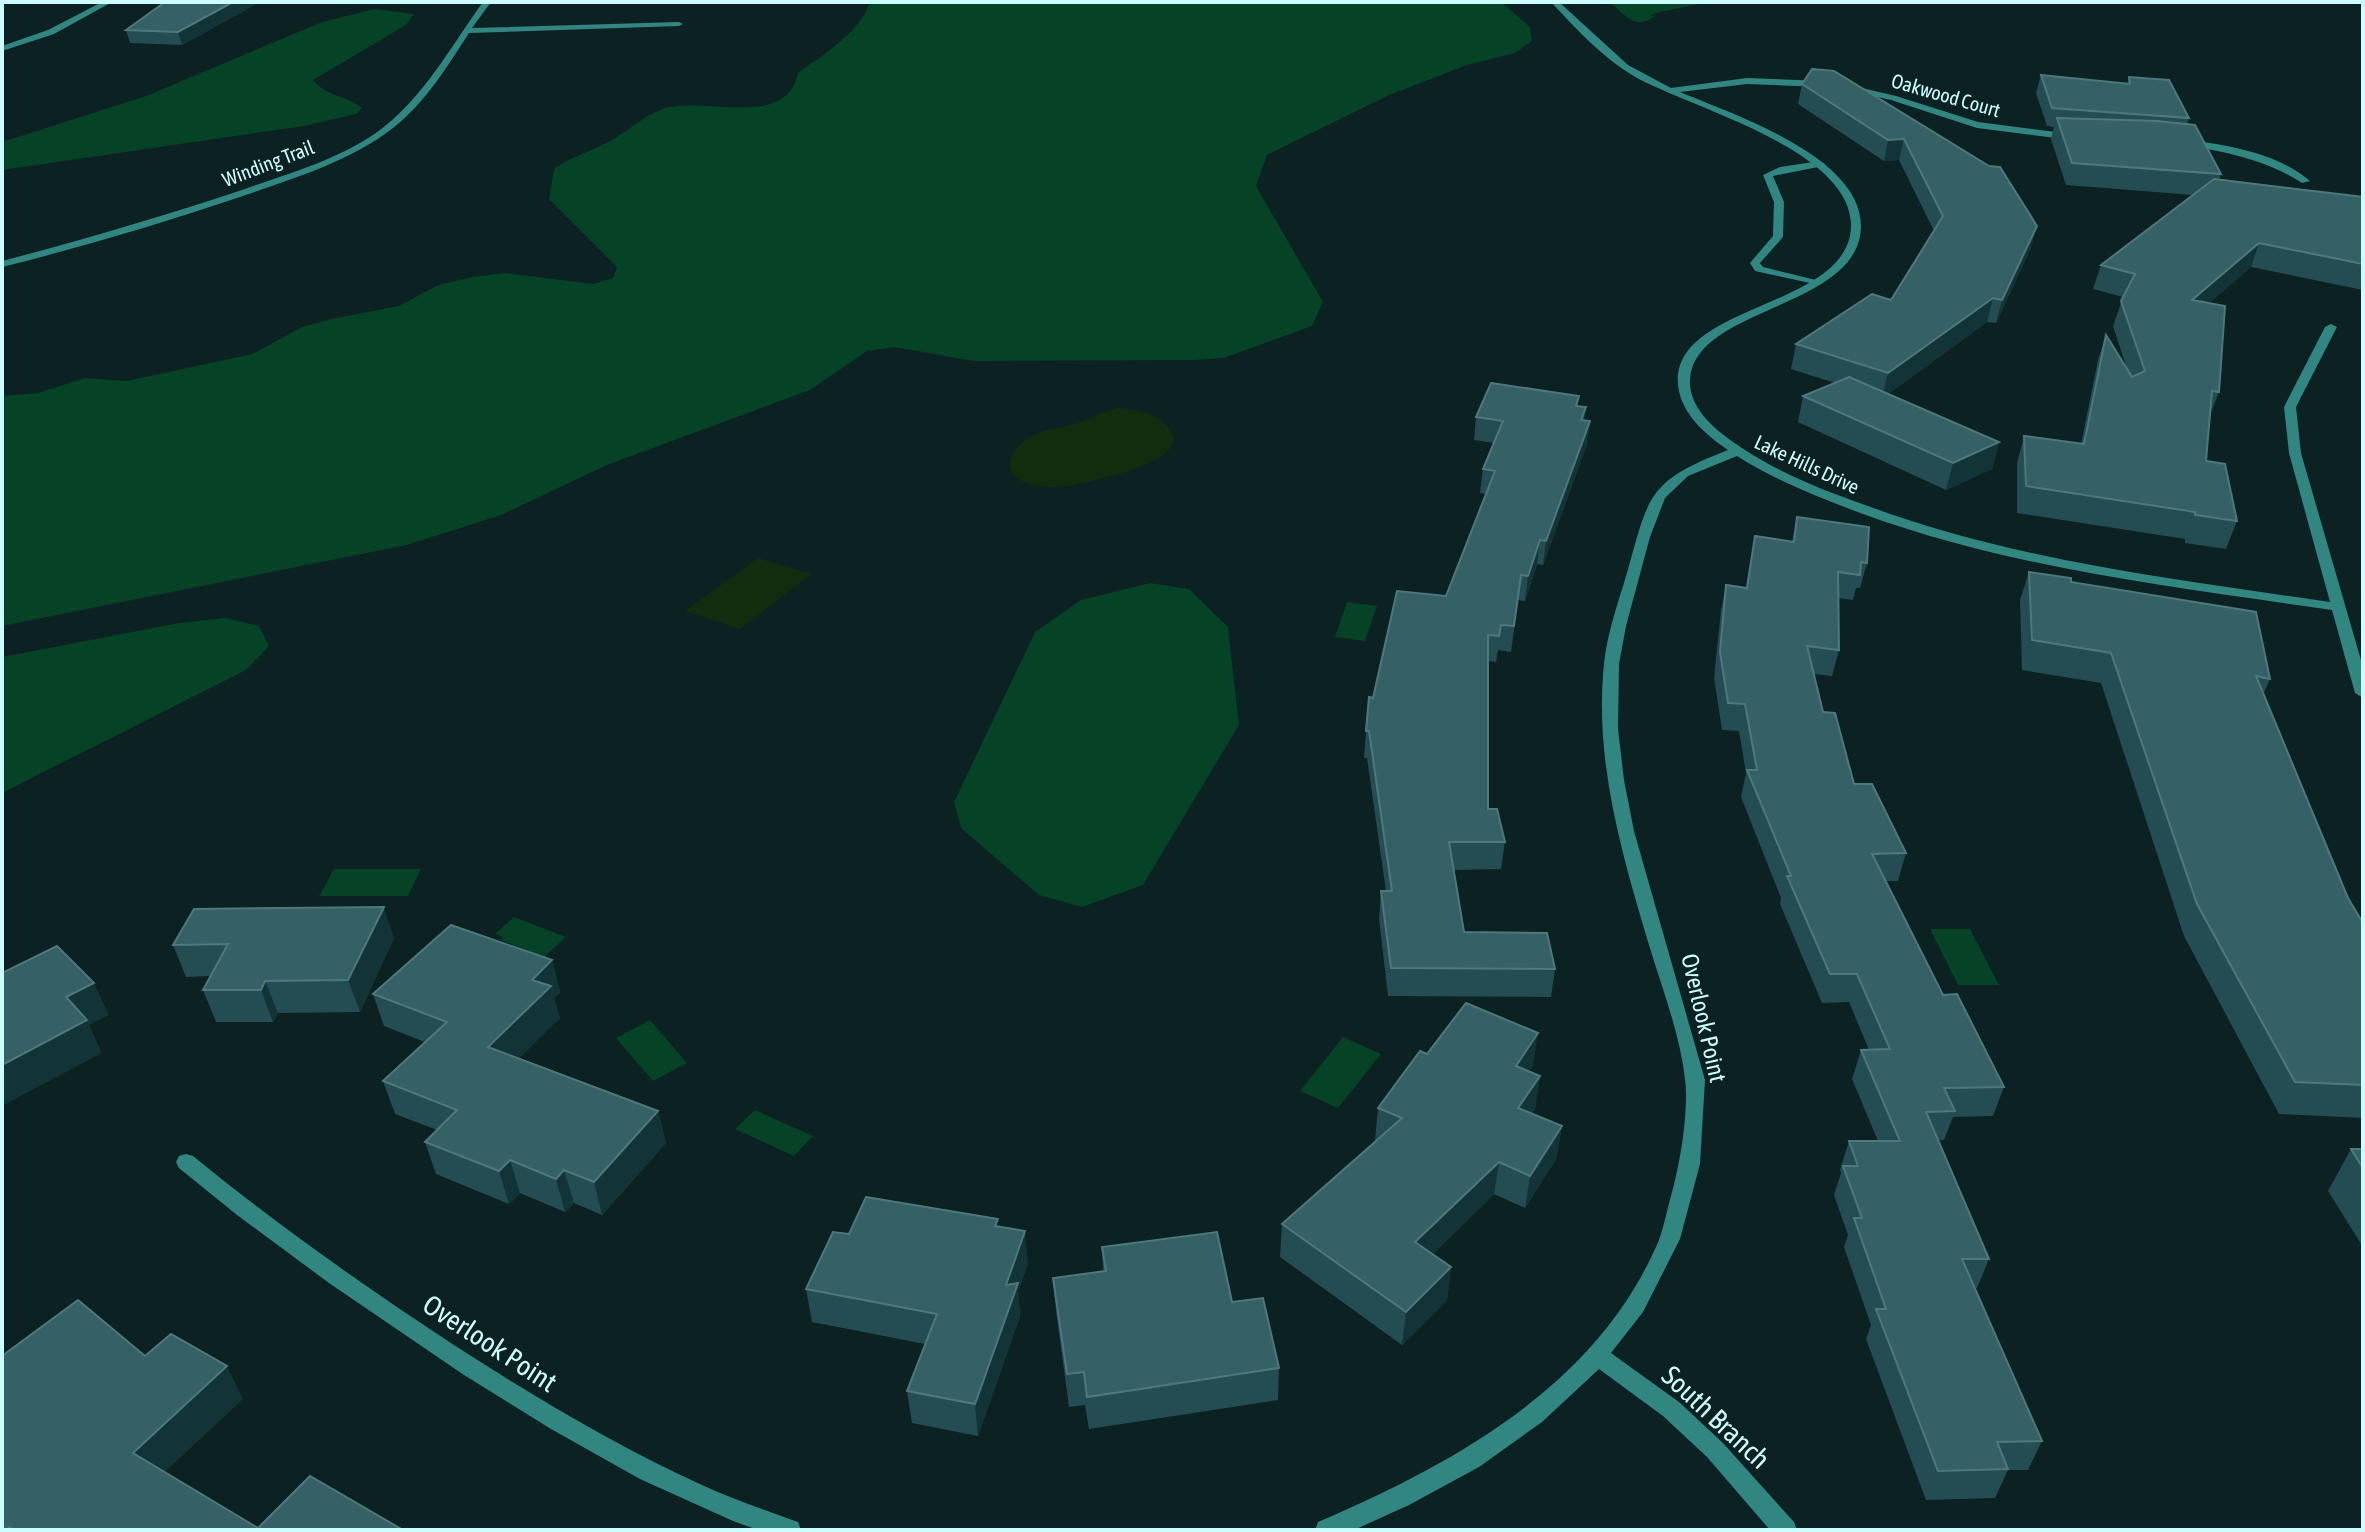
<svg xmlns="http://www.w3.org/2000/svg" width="2365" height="1532" font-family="'Asap Condensed',sans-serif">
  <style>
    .green { fill: #122d0e }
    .water { fill: #054226 }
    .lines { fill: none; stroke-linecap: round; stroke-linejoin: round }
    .service { fill: #328681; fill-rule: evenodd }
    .minor { fill: #328681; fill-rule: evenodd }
    .wall { fill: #234d52 }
    .shaded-wall { fill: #123437 }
    .building { fill: #356065; stroke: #4d797d; stroke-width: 2 }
    .labels { text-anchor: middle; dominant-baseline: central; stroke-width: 6; stroke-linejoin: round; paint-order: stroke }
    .far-street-label { font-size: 20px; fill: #cdfeff; stroke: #0b2122 }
    .street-label { font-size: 24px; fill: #cdfeff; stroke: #0b2122 }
    .near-street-label { font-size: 28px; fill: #cdfeff; stroke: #0b2122 }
  </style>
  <rect width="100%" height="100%" fill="#0b2122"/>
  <g class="green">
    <path d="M1118,408C1137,409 1154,411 1168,427C1199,461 1092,481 1073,485C1046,492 984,482 1021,444C1037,428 1058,430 1078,423C1092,418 1102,411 1118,408Z"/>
    <path d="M758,558L811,574L740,629L685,611Z"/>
  </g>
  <g class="water">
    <path d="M870,2H1501L1530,27L1532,41L1515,53L1467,65L1389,95L1267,155L1256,186L1323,302L1312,326L1224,358L1195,360L973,361L895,347L867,351L810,390L607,465L501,515L407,545L2,626V396L38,393L85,378L127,381L252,354L302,327L331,319L399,306L438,285L472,277L506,273L593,284L613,278L617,267L549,199L554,169C571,157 586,153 604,144C624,135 641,117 662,109C703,95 786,131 798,73C823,55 860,32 870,2Z"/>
    <path d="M1609,2H1708L1652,14L1651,16H1656C1634,31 1627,16 1609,2Z"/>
    <path d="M374,9L414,14L406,25L313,80C326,96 347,96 362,108L356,114L304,126L2,170V142L146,96L322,22Z"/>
    <path d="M1150,583L1189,589L1228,627L1239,725L1143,885L1082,907L1039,895L961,828L954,802L1035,632L1081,600Z"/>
    <path d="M1347,602L1377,606L1365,641L1335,637Z"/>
    <path d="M225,618L259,626L269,646L246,670L2,793V657L179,623Z"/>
    <path d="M334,869H421L408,896H319Z"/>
    <path d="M514,917L566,937L544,957L501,940L503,937L495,934Z"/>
    <path d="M1930,929H1970L1999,985H1958Z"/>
    <path d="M650,1020L687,1063L653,1081L616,1038Z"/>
    <path d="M1343,1037L1381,1054L1338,1108L1300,1091Z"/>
    <path d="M755,1110L813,1136L794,1156L735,1129Z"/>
  </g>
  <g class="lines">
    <path class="service" d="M1820,161L1825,164L1823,166L1773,176L1784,202L1783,237L1760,263L1763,267L1824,282L1819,285L1755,271L1750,263L1773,236L1774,202L1763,175L1780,167Z"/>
    <g class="minor">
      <path d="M102,2H112L54,34L2,51V46L48,30Z"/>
      <path d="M483,2H491L472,28L679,22L683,24L679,26L469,33C447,67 425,103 393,128C349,162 294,178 243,196C163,223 83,247 2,267V261C83,240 163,216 242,190C292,172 350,157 391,121C429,88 454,42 483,2Z"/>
      <path d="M1551,2H1559L1628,65L1671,88L1747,78L1823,81L1827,84L1823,87L1747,84L1680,92C1732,114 1861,156 1861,226C1860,309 1695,306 1690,379C1688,410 1719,433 1742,448C1781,474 1825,491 1868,506C2017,561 2174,579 2330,602L2289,453L2284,407L2325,327L2331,324L2337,327L2296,407L2301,453L2363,667V698L2355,693L2332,610C2174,587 2014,569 1863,514C1820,498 1776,481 1737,456L1688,476L1665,498L1650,537L1626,626L1619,664L1618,729L1624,780L1634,831L1705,1080L1700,1164L1680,1239L1643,1312L1611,1353L1679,1402L1723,1443L1794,1522L1797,1530H1770L1707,1457L1663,1416L1599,1369L1542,1422L1479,1467L1409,1505L1354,1530H1315L1318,1522C1455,1463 1598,1385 1659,1240C1664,1226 1667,1210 1671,1196C1680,1165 1689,1111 1685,1079C1680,1034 1662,988 1649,945C1623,858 1596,767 1603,675C1605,639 1617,606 1627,573C1649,494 1648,481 1728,450C1706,435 1681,414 1678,385C1671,303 1848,309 1851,227C1853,148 1685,107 1632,75C1602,57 1575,28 1551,2Z"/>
      <path d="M1849,85L1896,96L1978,122L2072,134L2077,137L2072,140L1977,128L1891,100L1846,90V86Z"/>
      <path d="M2183,139C2226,145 2276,152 2310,181L2302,183C2263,158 2224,152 2180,144V140Z"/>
      <path d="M186,1154L193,1156C276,1224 364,1286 454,1345C533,1396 615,1445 702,1485C733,1499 765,1510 798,1522L801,1530H758L733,1521L640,1479L551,1429L464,1375L329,1283L237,1215L179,1168L176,1162L179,1156Z"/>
    </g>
  </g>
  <g class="wall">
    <path d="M165,2H260L182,45L130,43L126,30Z"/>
    <path d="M1834,71L2031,248L1996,323L1987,322L1888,394L1999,442L1992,469L1946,490L1798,422L1803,396L1835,383L1791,369L1796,344L1891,300L1934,231L1899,160L1884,161L1798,104L1802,84Z"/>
    <path d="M2041,75L2127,84L2129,77L2189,118L2187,124L2221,174L2219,180L2363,197V290L2251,267L2209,303L2219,392L2209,418L2206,461L2237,521L2226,549L2185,543V539L2017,513V463L2024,436L2081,444L2098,360L2106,335L2128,372L2113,326L2123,297L2093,289L2101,265L2193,195L2066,185L2051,139L2054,127L2047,126L2036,93Z"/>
    <path d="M1578,406L1586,407L1584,420L1590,421L1587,444L1543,565L1537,564L1525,601L1518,600L1511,652L1498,650L1496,662L1488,661V809L1505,842L1501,869L1454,870L1464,932L1555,969L1551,997L1388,996L1379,919L1381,891H1386L1367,758H1364L1366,731L1373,698L1446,596L1486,494L1480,493L1483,469L1494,443L1474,440L1476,417Z"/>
    <path d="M1797,517L1867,563L1860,588H1856L1853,600L1838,598L1839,650L1832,676L1814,674L1823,712L1854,784L1906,853L1898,881H1886L1943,995L2004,1087L1993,1116L1953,1117L1944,1140H1939L1989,1259L1977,1288H1975L2042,1441L2028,1470H2008L1995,1498L1926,1500L1866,1339L1871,1325L1844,1247L1848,1235L1834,1195L1841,1173L1840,1170L1849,1141H1878L1852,1079L1861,1050H1869L1849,1002L1822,1003L1780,904L1781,898L1741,797L1746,773L1739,731L1722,730L1714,678L1721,610L1726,585L1746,588L1755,536L1792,541Z"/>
    <path d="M2029,572L2071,582L2270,679L2263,695L2348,898L2363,923V1118L2279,1114L2184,936L2101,683L2022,670L2020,600Z"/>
    <path d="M394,938L360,1012L278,1013L273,1022H216L203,990L210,976L186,977L173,945Z"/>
    <path d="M552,960L560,992L554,998L560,1018L519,1058L658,1111L666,1143L602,1215L574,1203L565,1212L520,1193L509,1204L436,1174L425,1142L437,1130L395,1114L383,1081L425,1042L384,1026L373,994Z"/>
    <path d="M1427,1054L1533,1065L1529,1071L1540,1076L1535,1109L1531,1114L1562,1126L1556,1159L1525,1208L1494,1194L1433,1254L1451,1267L1447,1300L1402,1345L1280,1257L1282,1224L1376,1141L1375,1140L1378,1108Z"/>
    <path d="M2351,1149H2363V1247L2328,1191Z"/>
    <path d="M999,1227L1028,1264L1018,1291L1020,1316L978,1436L912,1423L907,1391L925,1344L812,1322L806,1289L849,1234Z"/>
    <path d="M1102,1247L1232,1302L1279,1368L1278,1400L1089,1429L1085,1405L1069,1407L1056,1311L1053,1278L1103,1272Z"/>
  </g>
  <g class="shaded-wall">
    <path d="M233,2H260L182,45L178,32Z"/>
    <path d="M1904,139L1899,160L1884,161L1888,140Z"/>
    <path d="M2037,226L2031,248L1996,323L2002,300Z"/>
    <path d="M2259,243L2251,267L2184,324L2192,300Z"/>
    <path d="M1993,298L1987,322L1882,398L1888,373Z"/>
    <path d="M1590,421L1587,444L1543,565L1546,541Z"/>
    <path d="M1999,442L1992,469L1946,490L1953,463Z"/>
    <path d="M1540,540L1537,564L1525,601L1528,576Z"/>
    <path d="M384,907L394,938L360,1012L348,980Z"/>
    <path d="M552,960L560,992L554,998L560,1018L498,1079L488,1047L532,980Z"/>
    <path d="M265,981L278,1013L273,1022L261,990Z"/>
    <path d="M94,983L109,1015L89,1025L102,1053L2,1106V1065L66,997Z"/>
    <path d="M1538,1033L1533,1065L1511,1098L1516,1066Z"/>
    <path d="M1540,1076L1535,1109L1514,1141L1518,1108Z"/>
    <path d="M658,1111L666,1143L602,1215L594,1182Z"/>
    <path d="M1562,1126L1556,1159L1525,1208L1530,1176Z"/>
    <path d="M510,1160L520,1193L509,1204L499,1171Z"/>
    <path d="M1499,1162L1494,1194L1412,1275L1415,1242Z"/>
    <path d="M564,1170L574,1203L565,1212L556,1179Z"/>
    <path d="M1025,1231L1028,1264L1018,1291L1020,1316L978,1436L975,1404L1006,1285Z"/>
    <path d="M1451,1267L1447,1300L1402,1345L1406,1312Z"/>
    <path d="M227,1366L243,1399L151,1485L133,1453Z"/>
  </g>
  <g class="building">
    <path d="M165,2H233L178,32L126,30Z"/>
    <path d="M1812,69L1834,71L1989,166L2000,167L2037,226L2002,300L1993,298L1888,373L1796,344L1872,294L1891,300L1943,216L1904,139L1888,140L1802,84Z"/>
    <path d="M2041,75L2130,84L2129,77L2169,80L2189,118L2052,108Z"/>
    <path d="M2057,118L2157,121L2195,125L2221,174L2072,163Z"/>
    <path d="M2214,179L2363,197V264L2259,243L2192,300L2225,306L2219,392L2212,391L2206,461L2225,464L2237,521L2195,515V512L2026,486L2024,436L2084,444L2106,335L2132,377L2145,371L2121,301L2135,274L2101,265Z"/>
    <path d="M1849,377L1999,442L1953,463L1803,396Z"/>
    <path d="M1491,383L1579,396L1576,406L1586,407L1581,420L1590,421L1546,541L1540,540L1528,576L1521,575L1514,626L1501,625L1499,636L1488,635V809H1497L1505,842H1449L1464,932L1547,933L1555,969L1391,968L1381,891H1392L1369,731H1366L1369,697L1373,698L1397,591L1446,596L1495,471L1483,469L1503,421L1476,417Z"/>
    <path d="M1797,517L1869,527L1867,563L1861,562L1860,575L1838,572L1839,650L1807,646L1823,712L1835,713L1854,784H1872L1906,853L1872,854L1943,995L1957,994L2004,1087L1944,1088L1955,1111L1926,1112L1989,1259H1962L2042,1441L1997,1442L2008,1469L1938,1471L1876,1309H1886L1854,1218H1862L1843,1166H1858L1849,1141H1900L1861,1050L1890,1049L1857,974H1830L1787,876H1791L1747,770H1757L1745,704L1728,703L1720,652L1726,585L1747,588L1755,536L1794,542Z"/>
    <path d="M2029,572L2071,578V582L2256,612L2270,679L2256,676L2348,898L2363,923V1085L2295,1082L2197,904L2111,653L2032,640Z"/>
    <path d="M384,907L348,980L265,981L261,990H203L228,944L173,945L194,909Z"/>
    <path d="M451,925L552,960L532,980L551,986L488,1047L658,1111L594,1182L564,1170L556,1179L510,1160L499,1171L425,1142L457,1110L383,1081L447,1022L373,994Z"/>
    <path d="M57,946L94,983L66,997L87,1020L2,1065V973Z"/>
    <path d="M1466,1003L1538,1033L1516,1066L1540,1076L1518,1108L1562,1126L1530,1176L1499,1162L1415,1242L1451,1267L1406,1312L1282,1224L1402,1118L1378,1108L1420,1051L1427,1054Z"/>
    <path d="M2351,1149H2363V1168Z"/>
    <path d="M866,1197L998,1219L995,1226L1025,1231L1006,1285L1018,1283L975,1404L907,1391L937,1314L806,1289L833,1232L849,1234Z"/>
    <path d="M1217,1232L1232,1302L1263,1298L1279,1368L1087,1397L1084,1372L1067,1374L1053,1278L1106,1271L1102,1247Z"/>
    <path d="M78,1300L145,1356L171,1334L227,1366L133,1453L258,1528L310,1476L403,1530H13L9,1527L6,1530H2V1356Z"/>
  </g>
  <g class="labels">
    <g class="far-street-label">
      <text transform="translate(1946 95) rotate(16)">Oakwood Court</text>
      <text transform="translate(268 163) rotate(-21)">Winding Trail</text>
      <text transform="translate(1807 464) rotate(25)">Lake Hills Drive</text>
    </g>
    <g class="street-label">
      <text transform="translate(1704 1018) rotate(77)">Overlook Point</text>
    </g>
    <g class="near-street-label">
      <text transform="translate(490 1343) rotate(33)">Overlook Point</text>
      <text transform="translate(1716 1417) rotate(43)">South Branch</text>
    </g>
  </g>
  <rect width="2365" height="1532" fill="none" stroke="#cdfeff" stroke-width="8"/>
</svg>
